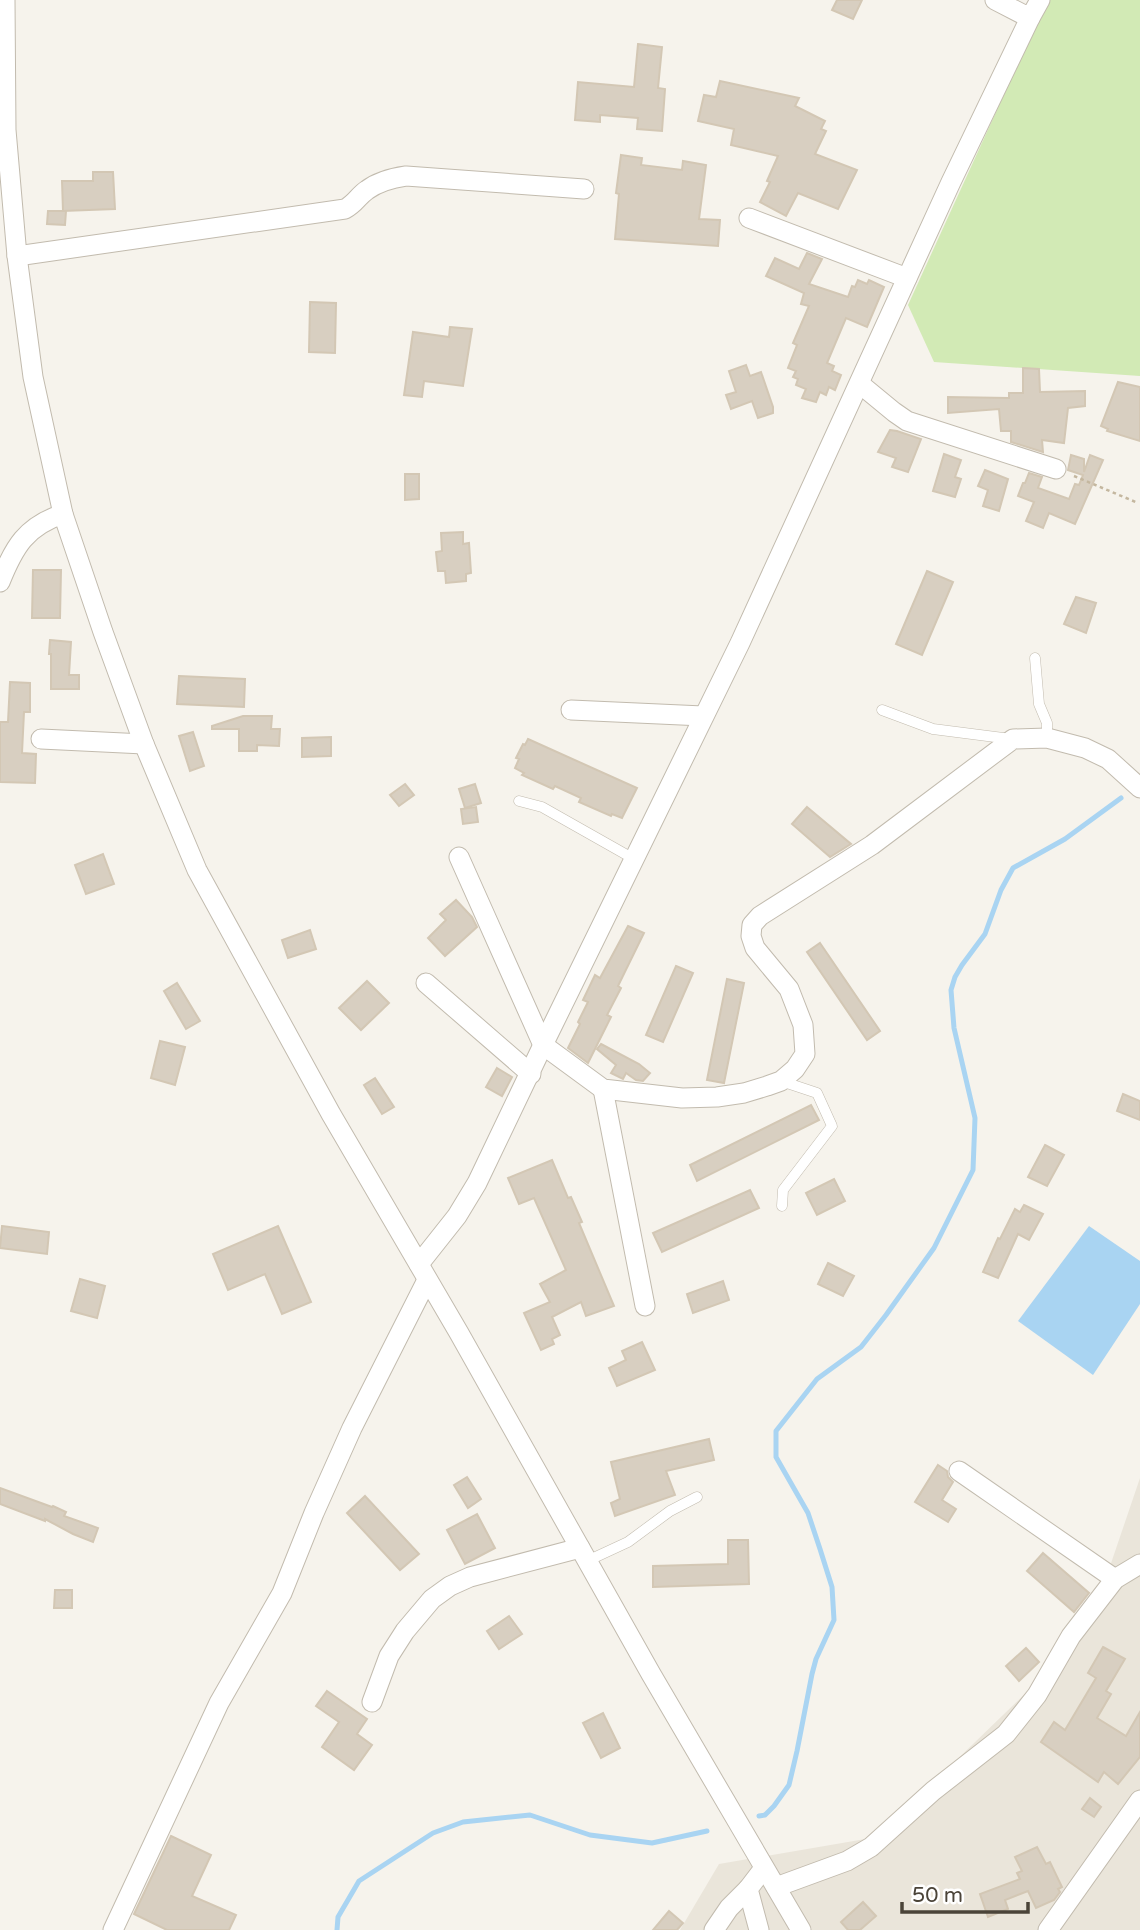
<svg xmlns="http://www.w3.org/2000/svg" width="1140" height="1930" font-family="'Varela Round',sans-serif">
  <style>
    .residential { fill: #eae5da }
    .green { fill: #d2eab5 }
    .water { fill: #a9d4f2 }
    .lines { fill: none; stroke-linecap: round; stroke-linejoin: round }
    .stream { stroke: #a9d4f2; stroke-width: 5 }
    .building { fill: #d8cfc1; stroke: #d3c7b4; stroke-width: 2 }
    .lane-casing { stroke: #c2bbae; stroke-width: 11 }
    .street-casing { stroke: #c2bbae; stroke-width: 21 }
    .path { stroke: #c4b79f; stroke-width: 2.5; stroke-dasharray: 3.5 3.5; stroke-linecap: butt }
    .lane { stroke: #fff; stroke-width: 10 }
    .street { stroke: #fff; stroke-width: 19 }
  </style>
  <rect width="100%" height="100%" fill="#f6f3ec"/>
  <path class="residential" d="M1140,1478V1930H680L719,1864L877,1837L1035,1684L1106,1578Z"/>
  <path class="green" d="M1047,0H1140V376L934,362L908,305Z"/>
  <path class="water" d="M1089,1226L1140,1261V1304L1093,1375L1018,1321Z"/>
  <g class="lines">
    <g class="stream">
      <path d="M759,1816L765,1815L774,1806L789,1785L797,1751L812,1674L816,1659L834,1620L832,1587L820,1549L808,1513L776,1457V1431L817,1379L861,1347L886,1315L934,1248L973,1170L975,1118L954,1028L951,990L955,977L962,965L985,934L1001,890L1013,868L1065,839L1121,798"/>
      <path d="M337,1930L338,1917L359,1881L433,1833L463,1822L530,1815L590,1835L652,1843L707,1831"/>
    </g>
  </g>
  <g class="building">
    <path d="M837,0H862L853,19L832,10Z"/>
    <path d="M638,44L662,47L658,88L665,89L662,131L637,129L638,118L600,115V122L575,120L578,82L634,87Z"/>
    <path d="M720,81L799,98L795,106L825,121L821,129L826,131L815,154L857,170L838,209L798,193L786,216L760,202L770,182L767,181L778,156L731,145L734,129L698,121L704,95L716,97Z"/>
    <path d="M621,155L642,158L641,165L682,170L683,161L706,165L699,219L720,220L718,246L615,239L619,194L616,193Z"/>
    <path d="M93,172H113L115,209L63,211L62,181H93Z"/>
    <path d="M48,211H66L65,225L47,224Z"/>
    <path d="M807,253L822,259L809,284L848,297L852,286L855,287L858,280L867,284L869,280L884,287L867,327L846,318L827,363L834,366L832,371L841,375L835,390L829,387L826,395L820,392L816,402L802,398L806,389L796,385L798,379L793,377L796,371L788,368L797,345L793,343L809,306L801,304L804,293L766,276L775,258L799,269Z"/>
    <path d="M310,302L336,303L335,353L309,352Z"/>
    <path d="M450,327L472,329L463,386L424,381L422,397L404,395L413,332L449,337Z"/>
    <path d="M746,365L750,376L761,372L773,407V413L758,418L752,401L731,409L726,395L736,392L729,371Z"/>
    <path d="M1023,368L1039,369L1040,392L1085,391V406L1068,408L1064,443L1042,440L1043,452L1011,442V431H1001L999,409L948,413V397L1009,398V393H1023Z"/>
    <path d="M1118,382L1140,387V441L1107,431L1108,429L1101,426Z"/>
    <path d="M890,430L897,431L921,439L908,472L892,467L896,458L878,452Z"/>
    <path d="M944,454L961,460L955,477L961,479L955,497L933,491Z"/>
    <path d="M1071,455L1084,459V472L1090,455L1103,460L1075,524L1049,513L1043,528L1026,521L1034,502L1018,496L1023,483H1025L1029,473L1042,477L1038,488L1069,499L1075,484L1079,485L1083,475L1068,470Z"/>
    <path d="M985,470L1008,479L999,511L983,506L988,490L978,486Z"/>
    <path d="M405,474H419V499L405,500Z"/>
    <path d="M463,532V544L469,543L471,573L466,574V581L446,583L445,571H438L436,552L442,551L441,533Z"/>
    <path d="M33,570H61L60,618H32Z"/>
    <path d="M927,571L953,582L922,655L896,644Z"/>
    <path d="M1076,597L1096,603L1086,633L1064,624Z"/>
    <path d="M50,640L71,642L69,675H79V689H51V654H49Z"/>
    <path d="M179,676L245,679L244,707L177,704Z"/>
    <path d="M10,682L30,683V712H24L22,753L36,754L35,783L0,782V722H8Z"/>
    <path d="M243,716H272L271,729H280L279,746L257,745V751H239V729H212V726Z"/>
    <path d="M193,732L204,766L190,771L179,736Z"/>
    <path d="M331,737V756L302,757V738Z"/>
    <path d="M528,739L637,788L622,818L612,814L611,816L579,802L581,798L555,786L553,789L522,775L524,773L515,768L519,759L516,758L523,744L525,745Z"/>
    <path d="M405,784L414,795L399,806L390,795Z"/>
    <path d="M475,784L481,803L465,808L459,789Z"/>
    <path d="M476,807L478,822L463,824L461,809Z"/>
    <path d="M807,807L851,844L830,857L792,824Z"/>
    <path d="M103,854L114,884L86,894L75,865Z"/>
    <path d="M456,900L472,917L477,927L445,956L428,938L446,920L440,914Z"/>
    <path d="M628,926L644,933L618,986L621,988L607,1015L611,1017L588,1063L568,1048L580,1024L578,1022L588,1002L583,1000L595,975L600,978Z"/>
    <path d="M310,930L316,949L288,958L282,940Z"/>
    <path d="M820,943L880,1031L867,1040L807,952Z"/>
    <path d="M676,966L693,973L663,1042L646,1035Z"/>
    <path d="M727,979L744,983L724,1083L707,1080Z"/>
    <path d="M367,981L389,1003L361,1030L339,1008Z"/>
    <path d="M177,983L200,1021L186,1029L164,991Z"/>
    <path d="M160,1041L185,1047L175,1085L151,1078Z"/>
    <path d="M601,1044L639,1064L650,1073L643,1081L636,1080L626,1073L623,1079L611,1073L616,1065L597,1049Z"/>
    <path d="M497,1068L512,1077L502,1096L486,1087Z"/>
    <path d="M375,1078L394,1107L382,1114L364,1085Z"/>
    <path d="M1123,1094L1140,1101V1120L1117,1111Z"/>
    <path d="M811,1105L819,1120L697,1181L690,1165Z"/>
    <path d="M1045,1145L1064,1155L1047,1186L1028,1177Z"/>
    <path d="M552,1160L568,1198L571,1197L582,1222L579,1223L614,1306L586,1316L581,1302L552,1317L560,1335L552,1339L554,1344L541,1350L524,1313L550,1302L540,1284L566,1270L534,1198L519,1204L508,1178Z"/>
    <path d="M834,1179L845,1201L817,1215L806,1193Z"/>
    <path d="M750,1190L759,1208L662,1252L653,1233Z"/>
    <path d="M1024,1205L1043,1214L1029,1240L1018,1234L998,1278L983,1272L998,1238L1000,1239L1015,1209L1020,1212Z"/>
    <path d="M2,1226L49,1232L47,1254L0,1248Z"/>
    <path d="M278,1226L311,1302L282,1314L265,1274L228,1290L213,1254Z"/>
    <path d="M828,1263L854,1276L843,1296L818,1284Z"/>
    <path d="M80,1279L105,1286L97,1318L71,1311Z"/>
    <path d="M723,1281L729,1300L693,1313L687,1294Z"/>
    <path d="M642,1342L655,1370L617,1386L609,1368L626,1360L622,1351Z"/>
    <path d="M709,1439L714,1460L666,1471L675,1495L615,1516L611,1503L620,1499L611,1462Z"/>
    <path d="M938,1465L947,1471L948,1477L953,1482L942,1500L956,1509L948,1522L915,1502Z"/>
    <path d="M467,1477L481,1499L468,1508L454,1485Z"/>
    <path d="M0,1488L52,1507L53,1506L66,1512L64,1516L98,1528L93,1542L73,1534L45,1519V1521L0,1504Z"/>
    <path d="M365,1496L419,1554L400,1570L347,1513Z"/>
    <path d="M477,1514L495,1548L465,1564L447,1530Z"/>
    <path d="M728,1540H748L749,1584L653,1587V1566L728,1564Z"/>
    <path d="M1043,1553L1089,1593L1074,1612L1027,1571Z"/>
    <path d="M55,1590H72V1608H54Z"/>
    <path d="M509,1616L522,1634L499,1649L487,1631Z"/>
    <path d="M1103,1647L1125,1659L1106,1691L1111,1694L1097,1718L1126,1736L1140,1712V1757L1118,1784L1104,1772L1098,1782L1041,1742L1054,1722L1065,1730L1096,1678L1088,1673Z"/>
    <path d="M1026,1648L1039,1662L1019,1681L1006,1666Z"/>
    <path d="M327,1691L367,1719L357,1734L372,1745L354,1770L322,1747L339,1722L316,1706Z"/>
    <path d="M603,1713L620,1748L601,1758L583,1723Z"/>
    <path d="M1090,1798L1101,1807L1094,1817L1082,1809Z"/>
    <path d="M171,1836L211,1855L192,1896L236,1915L229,1930H167L134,1914Z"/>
    <path d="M1037,1847L1046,1864L1050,1862L1062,1887L1058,1889L1060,1892L1054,1900L1036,1908L1028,1891L1005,1900L1008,1909L988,1917L980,1894L1020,1879L1017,1873L1022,1871L1015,1857Z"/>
    <path d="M863,1902L876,1916L860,1930H848L841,1922Z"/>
    <path d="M669,1911L683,1923L677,1930H653Z"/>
  </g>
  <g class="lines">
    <defs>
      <g id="lane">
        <path d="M1035,658L1039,704L1047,723V738"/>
        <path d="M882,710L933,729L1011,739"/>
        <path d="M519,801L542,807L634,859"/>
        <path d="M781,1081L817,1093L832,1126L783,1190L782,1206"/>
        <path d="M587,1561L628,1542L670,1511L697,1497"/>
      </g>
      <g id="street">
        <path d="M5,0L6,130L17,256L33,377L63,514L103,632L144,744L197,870L331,1114L459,1333L651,1674L801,1930"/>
        <path d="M995,0L1030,18L1040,0"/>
        <path d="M749,218L907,278"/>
        <path d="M17,256L345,209C356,203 358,196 367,190C379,181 392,178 406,176L584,189"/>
        <path d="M860,384L894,412L907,421L1056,469"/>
        <path d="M0,582C14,547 26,526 63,514"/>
        <path d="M571,710L703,716"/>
        <path d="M41,739L144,744"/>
        <path d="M459,857L543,1045L603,1089L682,1098L717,1097L744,1093L767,1086L781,1081L795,1069L805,1054L803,1025L789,989L755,948L751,936L752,925L760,916L872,845L1013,739L1047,738L1085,748L1108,759L1140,788"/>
        <path d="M426,983L531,1074"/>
        <path d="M603,1089L645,1306"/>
        <path d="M419,1264L457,1216L477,1183L543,1045L740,643L951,182L1030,18"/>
        <path d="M959,1471L1115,1579"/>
        <path d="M372,1702L389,1656L405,1631L432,1599L450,1586L470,1577L580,1548"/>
        <path d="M776,1887L847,1861L871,1847L933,1791L1006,1734L1037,1695L1071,1636L1115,1579L1140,1564"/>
        <path d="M113,1930L219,1703L282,1593L314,1513L352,1428L427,1280"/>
        <path d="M714,1930L729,1908L748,1889"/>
        <path d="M759,1930L748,1889L764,1868"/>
        <path d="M1048,1930L1140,1800"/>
      </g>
    </defs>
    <use href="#lane" class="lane-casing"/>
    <use href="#street" class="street-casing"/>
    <path class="path" d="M1074,476L1138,503"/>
    <use href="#lane" class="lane"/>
    <use href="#street" class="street"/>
  </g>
  <path d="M902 1902v10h126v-10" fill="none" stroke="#4b4439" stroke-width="3.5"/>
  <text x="912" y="1902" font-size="21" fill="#4b4439" stroke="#ffffff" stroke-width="5" paint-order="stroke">50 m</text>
</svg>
